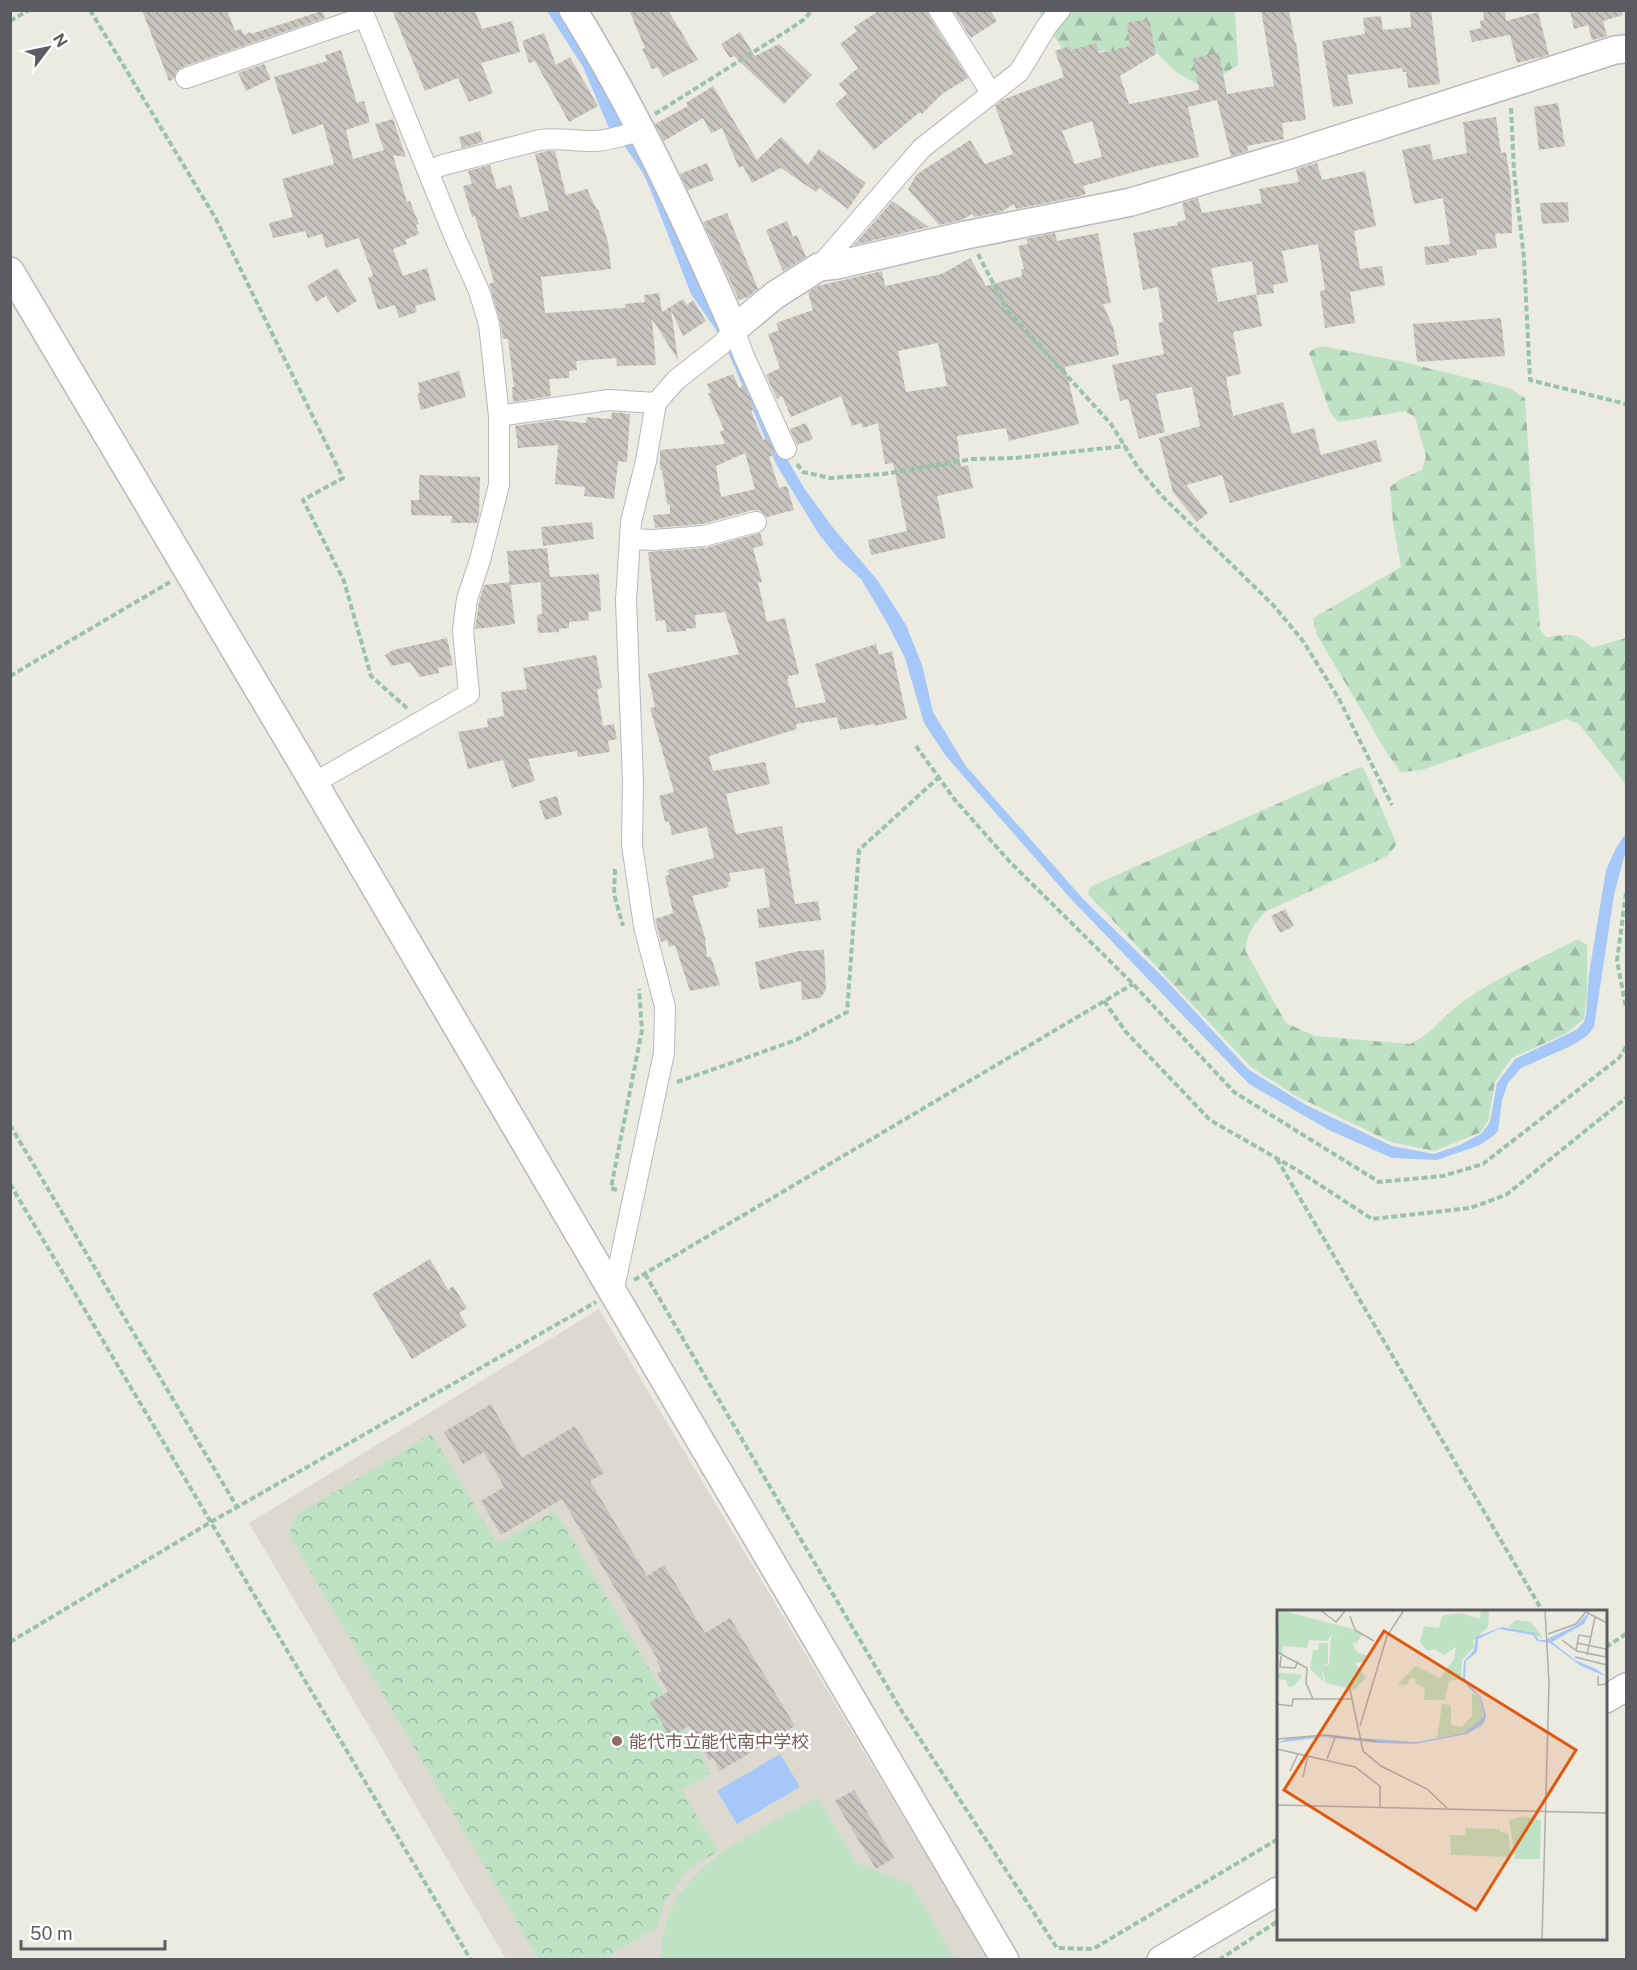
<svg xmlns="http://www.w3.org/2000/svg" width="1637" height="1970" font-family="'Public Sans','Noto Sans JP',sans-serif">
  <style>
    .education { fill: #dcdad0 }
    .forest { fill: url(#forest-firs) }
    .park { fill: url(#park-crowns) }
    .pitch { fill: #bfe2c4 }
    .water { fill: #a5c8f9 }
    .building { fill: url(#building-back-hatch); fill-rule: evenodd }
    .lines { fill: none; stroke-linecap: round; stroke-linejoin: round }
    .street-casing { stroke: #b7b8bd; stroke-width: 22 }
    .secondary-casing { stroke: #b7b9bf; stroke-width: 30 }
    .path { stroke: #99c2aa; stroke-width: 4; stroke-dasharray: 6 3; stroke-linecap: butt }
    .street { stroke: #fff; stroke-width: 20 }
    .secondary { stroke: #fff; stroke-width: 27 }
    .education-dot { fill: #8d6e63; stroke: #fff; stroke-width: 2 }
    .labels { text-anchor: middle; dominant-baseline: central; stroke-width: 5; stroke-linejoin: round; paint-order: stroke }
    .education-label { font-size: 18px; fill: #785e54; stroke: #fff; text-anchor: start }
    .inset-road { fill: none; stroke: #aeaeaa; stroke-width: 1.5 }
    .view { fill: #e15910; fill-opacity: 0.15; stroke: #e15910; stroke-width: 3 }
    .inset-edge { fill: none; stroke: #5a5c61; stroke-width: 3 }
  </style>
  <defs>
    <pattern id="forest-firs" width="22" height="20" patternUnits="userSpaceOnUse" patternTransform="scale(1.5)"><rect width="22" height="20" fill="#bfe2c4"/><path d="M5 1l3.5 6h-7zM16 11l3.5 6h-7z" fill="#9ebaa3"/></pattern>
    <pattern id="park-crowns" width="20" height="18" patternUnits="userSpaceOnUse" patternTransform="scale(1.5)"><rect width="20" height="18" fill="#bfe2c4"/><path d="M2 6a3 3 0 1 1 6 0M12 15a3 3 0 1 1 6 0" fill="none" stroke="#9ebaa3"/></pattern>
    <pattern id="building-back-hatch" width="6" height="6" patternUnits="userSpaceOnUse" patternTransform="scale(1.5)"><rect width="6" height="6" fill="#c7c5be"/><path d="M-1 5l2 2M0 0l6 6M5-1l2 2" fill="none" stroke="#a5a39e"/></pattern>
  </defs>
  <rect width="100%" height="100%" fill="#ecebe1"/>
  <path class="education" d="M599,1309L988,1959H506L249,1523Z"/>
  <g class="forest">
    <path d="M1038,11H1235L1238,65L1202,87L1176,72L1152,48L1065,53Z"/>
    <path d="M1322,346L1399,361L1509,388L1525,398L1540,629L1546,637C1568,635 1574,630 1590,646L1595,647L1626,638V784L1579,724L1566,719L1422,770L1401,772L1387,753L1317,635L1313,618L1401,567L1393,523L1390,487L1399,480L1422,470L1426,457L1415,417L1405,411L1338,422L1330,412L1309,353L1315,348Z"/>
    <path d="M1360,767L1364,769L1397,844L1387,856L1265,912L1254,925L1248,936L1245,950L1286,1023L1315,1036L1410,1044C1433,1034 1444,1014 1464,1001C1499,976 1540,959 1578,939L1587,945V994L1584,1019L1565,1034L1512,1058L1495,1082L1488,1121L1481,1132L1435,1151L1391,1142L1294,1095L1251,1067L1088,894L1090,887Z"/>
  </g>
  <path class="park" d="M432,1434L497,1544L555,1510L711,1773L682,1790L718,1851L687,1870L666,1901L656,1928L603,1959H539L289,1535L296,1515Z"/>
  <path class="pitch" d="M817,1798L856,1863L910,1884L955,1959H661C662,1942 664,1922 673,1905C700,1855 769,1825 817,1798Z"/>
  <g class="water">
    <path d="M547,11H558L597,72L664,190L785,455L804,488L834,529L878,581L906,625L922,665L933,712L965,765L1084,900L1165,979L1248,1069L1306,1105L1392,1146L1434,1154L1460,1145L1482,1133L1490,1122L1497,1083L1515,1059L1576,1030L1584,1022L1586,1014L1589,974L1606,870L1616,848L1626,833V853L1624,857L1614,895L1594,1027L1588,1035L1573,1045L1521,1068L1508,1083L1502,1100L1498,1131L1493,1136L1480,1145L1437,1160L1392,1158L1329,1130L1249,1084L1070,898L972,786L945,755L924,723L905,658L886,621L861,579L838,558L818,533L776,464L728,352L716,330L691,294L651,191L643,173L623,144L611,133L583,67Z"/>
    <path d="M780,1754L800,1787L737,1824L717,1791Z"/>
  </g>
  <g class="building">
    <path d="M142,10H227L235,31L241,29L244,35L250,32L251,34L322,11L325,18L182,67L177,71L174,79L169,81Z"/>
    <path d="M392,10H475L482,29L512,21L520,52L481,63L493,93L469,102L458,78L425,91Z"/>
    <path d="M629,10H668L698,60L663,77L658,67L652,69L642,49L645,48Z"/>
    <path d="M880,10H927L929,16L968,78L942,94L922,114L920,112L874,150L835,104L847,94L839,84L858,68L840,44L857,31L854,27Z"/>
    <path d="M953,10H990L997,21L971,38Z"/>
    <path d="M1261,10H1289L1295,43L1296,42L1306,120L1282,123L1284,139L1247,146L1248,151L1231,156L1217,100L1188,107L1199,157L1152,167L1083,186L1086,194L1080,196L1016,209L1014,204L1001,212L974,217L972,214L962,220L939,225L908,189L917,174L970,140L985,164L1013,154L995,106L1002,100L1064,77L1055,51L1070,46L1071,50L1096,43L1099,53L1130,46L1127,23L1149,19L1156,54L1120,76L1129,104L1199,90L1193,58L1219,53L1227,94L1274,86ZM1092,121L1102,157L1075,164L1062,131Z"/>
    <path d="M1410,10H1431L1440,84L1408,88L1406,72H1403L1402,68L1347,75L1353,104L1333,107L1322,41L1365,34L1363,18L1381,16L1383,30L1411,27Z"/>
    <path d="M1483,10H1505L1506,21L1538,12L1549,55L1517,63L1510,35L1472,42L1469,31L1481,28L1480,21L1484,20Z"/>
    <path d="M1570,10H1622L1623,15L1603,21L1607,36L1592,40L1588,25L1574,29Z"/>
    <path d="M740,32L755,56L779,44L812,75L784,104L734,56L730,58L721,44Z"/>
    <path d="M544,33L556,65L570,57L598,106L569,122L535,61L529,63L522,41Z"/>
    <path d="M341,50L357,103L364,101L370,122L346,130L353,159L384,150L375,124L393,119L406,157L393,155L407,202L410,201L419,224L416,225L419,234L405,240L407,244L393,249L403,276L427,268L436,300L415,306L417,312L399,318L395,305L378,310L368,278L373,275L359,238L326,248L322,234L308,238L305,231L273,238L269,223L293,217L282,179L334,164L323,124L292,135L274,77L327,61L325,55Z"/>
    <path d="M264,64L271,79L246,91L238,73Z"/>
    <path d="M713,86L757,160L781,137L808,165L819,149L866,183L848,209L819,188L816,192L781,168L752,183L743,166L739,168L722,128L711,133L703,118L664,141L655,124L688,106L686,103Z"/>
    <path d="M1558,103L1565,146L1539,150L1534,107Z"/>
    <path d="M1496,117L1501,153L1506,152L1511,185L1512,233L1495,234L1497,248L1476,250L1477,255L1448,259L1449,262L1426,265L1424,247L1450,244L1443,198L1414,204L1402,150L1430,144L1433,160L1467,153L1463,122Z"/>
    <path d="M480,131L483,142L462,148L459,137Z"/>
    <path d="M548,151H555L566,195L587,189L597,210L598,209L608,242L611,269L541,277L545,313L625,308V304L645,302L644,295L659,293L662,312L683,299L687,305L693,300L706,321L683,336L671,310L678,360L652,319L656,365L617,366L616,358L576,361L577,370L569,371V378L549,379L551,396L513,402L512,387H514L508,339H503L500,321L489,284L494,282L475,216L472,217L463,186L472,184L468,171L490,165L497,189L511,185L520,218L549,210L535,154Z"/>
    <path d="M707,163L714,180L688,190L680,174Z"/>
    <path d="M1317,163L1322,180L1365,171L1376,226L1354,231L1360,269L1382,266L1385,285L1350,292L1355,323L1325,328L1320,291L1325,290L1318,244L1282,251L1288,282L1273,285L1274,293L1257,295L1252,261L1211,268L1218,302L1256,294L1262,326L1233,332L1241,374L1226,377L1233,416L1283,402L1292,434L1314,428L1321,455L1376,440L1382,461L1230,503L1222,475L1186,485L1208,513L1197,522L1173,492L1159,438L1200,426L1192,387L1156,394L1165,432L1139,439L1128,399L1120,401L1112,365L1164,354L1158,323L1163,322L1158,287L1143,290L1133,233L1178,225L1177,222L1186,220L1182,203L1198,198L1202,213L1262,203L1259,189L1299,182L1296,169Z"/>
    <path d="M892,201L929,227L854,245L889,205Z"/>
    <path d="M1568,202L1569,222L1542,224L1540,203Z"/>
    <path d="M727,213L758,289L748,297L739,300L703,222Z"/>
    <path d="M787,221L793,237L797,235L806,257L783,271L766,230Z"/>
    <path d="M1055,233L1057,241L1098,233L1111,303L1103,304L1113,327L1119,355L1065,367L1079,424L1009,441L1006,428L957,436L961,467L968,465L973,488L937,496L946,538L871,555L868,540L907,531L893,463L885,464L878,423L863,428L861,423L852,426L841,396L791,417L782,396L777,399L766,375L780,368L768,334L779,330L776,323L813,310L808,292L818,286L882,271L885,286L942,274L970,258L986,286L1022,276L1021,269H1024L1018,246L1028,244L1026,239ZM938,343L947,386L906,392L898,351Z"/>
    <path d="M337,268L357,301L337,313L326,296L316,302L307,286Z"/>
    <path d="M1501,318L1505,356L1417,362L1413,324Z"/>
    <path d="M459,371L466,397L421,410L417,394L420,393L418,383Z"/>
    <path d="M733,374L739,388L744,385L755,409L751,411L763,440L768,438L775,454L769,457L779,488L787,486L794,510L767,517L760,511L753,510L702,524L655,528L653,515L670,514V505L667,504L662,470H660V450L725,444L720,432L724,430L708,393H711L707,384ZM745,453L755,489L721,497L716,466Z"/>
    <path d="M612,412L630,414L627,462L618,461L614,499L584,496L585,487L555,484L558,445L518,448L515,426L556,420L586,423L587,417L611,419Z"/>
    <path d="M806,423L813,439L797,445L790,429Z"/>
    <path d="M419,475L480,477L479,514L477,523H451L452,516L411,515V500H419Z"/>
    <path d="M592,522L594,539L543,546L541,527Z"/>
    <path d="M760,533L764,545L753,548L762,582H758L767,622L785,618L799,674L788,676L789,679H787L796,708L826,702L815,664L876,644L879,655L892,651L907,719L874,726V724L840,730L837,717L796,724L797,729L709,756L713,771L765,762L770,784L726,794L736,834L782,826L795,904L818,901L821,920L759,928L757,909L770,907L764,868L729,873L731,881L727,882L729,887L692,896L705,937L707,957H711L720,985L690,991L675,945L669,947L667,940L661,942L655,919L673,913L665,876L669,875L667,870L714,858L707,827L672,835L669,821L665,822L659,796L674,792L650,708L655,707L648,674L739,654L725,612L695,615L696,628L686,629V631L667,632L665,620L656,621L648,552L705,548Z"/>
    <path d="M547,548L550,577L599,574L601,611L588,612L589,620L569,622V628L559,629V632L538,633L537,615L542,614L541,582L510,585L507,551Z"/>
    <path d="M510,582L515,624L475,629L479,602L484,585Z"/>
    <path d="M447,638L453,665L438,668L439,673L420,677L410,662L392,666L385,655L393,650Z"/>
    <path d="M596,655L602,688L597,689L603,726L614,724L617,739L608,741L610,752L578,757L577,751L528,759L535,781L512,788L503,760L468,769L458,732L488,727L487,719L504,716L501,692L527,689L523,668Z"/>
    <path d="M557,796L562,815L545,820L539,801Z"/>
    <path d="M1285,909L1294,926L1280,933L1271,916Z"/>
    <path d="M824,950L826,990L820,998L802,1000L801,981L760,990L755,962L799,951Z"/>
    <path d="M430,1259L448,1290L453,1286L467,1308L459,1313L467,1326L412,1359L372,1294Z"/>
    <path d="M491,1404L522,1458L575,1426L604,1473L590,1481L647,1576L664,1565L705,1633L730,1618L795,1726L720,1771L713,1758L709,1760L689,1726L670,1737L650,1702L668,1692L657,1673L662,1671L656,1661L658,1660L562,1499L501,1535L481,1501L504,1487L484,1452L463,1464L444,1432Z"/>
    <path d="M854,1790L894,1858L876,1869L835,1801Z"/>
  </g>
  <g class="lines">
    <defs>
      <g id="street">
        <path d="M939,10L991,93"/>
        <path d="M186,78L364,17"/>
        <path d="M428,171L443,165L540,140C559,137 577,142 596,141C612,140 627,134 642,130"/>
        <path d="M819,267L922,148L1019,72L1047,26L1060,10"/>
        <path d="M734,329L743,354L786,449"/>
        <path d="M499,416L609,400L656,403"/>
        <path d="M630,539L654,540L704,536L756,522"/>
        <path d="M314,783L469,694L463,630L467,599L480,560L499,485V416L489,324L479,291L456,240L362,10"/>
        <path d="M613,1293L664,1053L665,1007L644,926L632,845L633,781L626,600L631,522L646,461L656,403L676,380L722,344L734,329"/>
      </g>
      <g id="secondary">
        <path d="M573,10C637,113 686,219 734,329L775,295L819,267L837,265L966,235L1131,202L1292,154L1615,50L1626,49"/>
        <path d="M10,271L314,783L1005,1960"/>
        <path d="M1606,1699L1626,1687"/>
        <path d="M1161,1960L1278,1891"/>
      </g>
    </defs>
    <use href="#street" class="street-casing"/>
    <use href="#secondary" class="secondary-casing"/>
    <g class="path">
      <path d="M90,10L216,219L343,478L303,500L344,581L371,676L408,709"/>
      <path d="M10,21L29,10"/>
      <path d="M1511,108L1514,171L1524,258L1530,380L1626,404"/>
      <path d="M655,114L790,29L806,18L811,10"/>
      <path d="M978,254L1007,310L1111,424L1137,466L1161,495L1274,606L1303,641L1339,699L1392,805"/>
      <path d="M797,464L803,472L830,478L884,474L973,459L1015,458L1125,446"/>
      <path d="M10,676L170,582"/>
      <path d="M916,746L955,800L1009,861L1133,984L1234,1092L1379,1182L1443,1176L1483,1164L1619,1058L1626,1047"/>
      <path d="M615,869L614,894L623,926"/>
      <path d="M1626,893L1617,961L1626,1007"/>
      <path d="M1104,1001L1126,1032L1210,1120L1297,1170L1372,1219L1470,1208L1506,1195L1626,1098"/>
      <path d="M677,1082L796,1040L847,1012L859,850L939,777"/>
      <path d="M10,1125L237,1507"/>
      <path d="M1277,1159L1543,1612"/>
      <path d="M10,1184L471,1960"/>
      <path d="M617,1190L611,1188L642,1030L639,989"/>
      <path d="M645,1274L901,1710L1057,1948L1093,1949L1278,1839"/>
      <path d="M634,1280L1133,984"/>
      <path d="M10,1642L211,1522L596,1302"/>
      <path d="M1606,1647L1626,1634"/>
      <path d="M1219,1960L1278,1921"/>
    </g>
    <use href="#street" class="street"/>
    <use href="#secondary" class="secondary"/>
  </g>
  <circle class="education-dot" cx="617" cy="1741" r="6"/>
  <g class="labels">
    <g class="education-label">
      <text x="629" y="1741">能代市立能代南中学校</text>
    </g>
  </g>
  <g transform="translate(1277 1610)">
    <rect width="330" height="330" fill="#ecebe1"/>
    <path d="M2,0L73,18L85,25L79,34L54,25L51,31L32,30L30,38L6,36L5,46L0,40Z" fill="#bfe2c4"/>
    <path d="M204,0H212L211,17L196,31L197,37L185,50L184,69L172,71L168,90H147L148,78L139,74L138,69L133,68L130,75L121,74L139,56L163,68L177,49L179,37L167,45L158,39L150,41L143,32L147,16L162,18L165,6L169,5L184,3L203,9ZM239,10L254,12L266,28L231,17ZM54,26L74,31L80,42L91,46L90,51L78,53L89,68L77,80L49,73L44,56L52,55ZM0,63L23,64L25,66L17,76L11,77L9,70L0,69ZM195,83L203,88L207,110L187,123L160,128L165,94L174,95V115L185,117L195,106Z" fill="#bfe2c4"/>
    <path d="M42,33H51V54L44,56L47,72L33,59L36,40H41Z" fill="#bfe2c4"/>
    <path d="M188,218L223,219V222L231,223L234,247L174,245L173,225H188Z" fill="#bfe2c4"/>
    <path d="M246,206L264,210L263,249H238L232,210Z" fill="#bfe2c4"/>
    <path d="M314,0L307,14L275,32L298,50L319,59L330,67L304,56L273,33L260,31L256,25L222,19L201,29L200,42L189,51L188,71L204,87L209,105L208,111L205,115L190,124L138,134L100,133L47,127L0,133L12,128L50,126L140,132L187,123L207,107L203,88L190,76L186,68L187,51L197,40L199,27L225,17L257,23L262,30H268L300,15Z" fill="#a5c8f9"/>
    <path class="inset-road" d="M43,0L59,12L68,1M305,0L330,13M73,6L78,20L97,31M271,24L299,14L308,3M285,30L300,41L329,47V39L300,33M299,40L302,25L314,27M0,42L30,58L29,73L36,89M310,45L318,7M4,46L3,57L18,58L21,51M298,47L330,55M321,66V75L330,74M72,75L86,141L104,156L150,179L170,198M0,94L15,96L16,89H76M83,116L110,26L127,0M0,129L48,125L99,131M0,139L78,157L103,176V197M50,149L59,125M13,161L21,144M26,167L31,145M0,195L330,203M265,330L272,73L268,0"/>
    <path class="view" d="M107,21L299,140L199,300L7,180Z"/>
    <rect width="330" height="330" class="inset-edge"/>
  </g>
  <rect width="1637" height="1970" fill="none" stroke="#5a5c61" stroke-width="24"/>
  <g transform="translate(48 48) rotate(58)" stroke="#ffffff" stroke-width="4.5" paint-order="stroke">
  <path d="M0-4.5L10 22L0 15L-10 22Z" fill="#5a5c61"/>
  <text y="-9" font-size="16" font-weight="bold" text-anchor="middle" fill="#5a5c61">N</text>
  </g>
  <path d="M21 1940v9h144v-9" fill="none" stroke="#5a5c61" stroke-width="3"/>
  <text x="30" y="1940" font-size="18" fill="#5a5c61" stroke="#ffffff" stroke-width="4.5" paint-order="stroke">50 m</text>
</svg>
